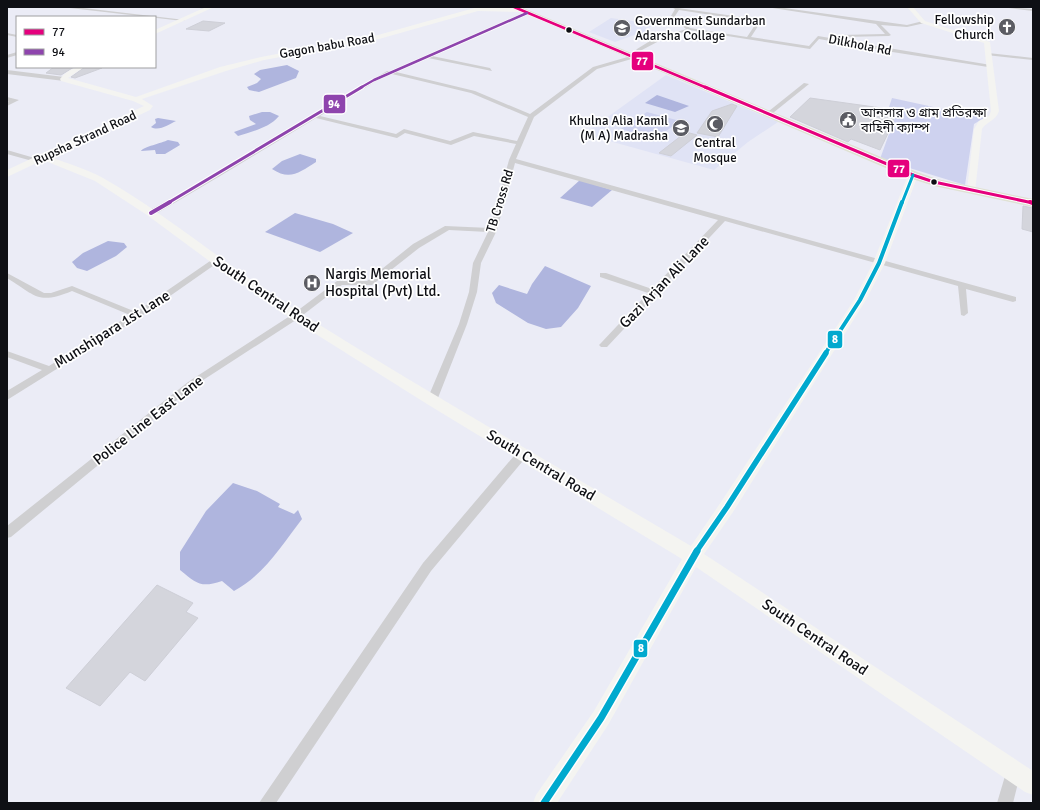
<svg xmlns="http://www.w3.org/2000/svg" width="1040" height="810" font-family="Signika,'Noto Sans Bengali',sans-serif">
  <style>
    .built { fill: #e0e3f5 }
    .green { fill: #ced2ef }
    .water { fill: #afb5de }
    .building { fill: #d4d5dc; stroke: #cecfd7 }
    .lines { fill: none; stroke-linecap: round; stroke-linejoin: round }
    .street { fill: #cfcfd1; fill-rule: evenodd }
    .secondary { fill: #f4f4f1; fill-rule: evenodd }
    .highway { fill: #dfe1d3; fill-rule: evenodd }
    .bus-1-far2-casing { stroke: #fff; stroke-width: 4 }
    .bus-1-far1-casing { stroke: #fff; stroke-width: 5 }
    .bus-1-casing { stroke: #fff; stroke-width: 6 }
    .bus-2-far2-casing { stroke: #fff; stroke-width: 4 }
    .bus-2-far1-casing { stroke: #fff; stroke-width: 5 }
    .bus-2-casing { stroke: #fff; stroke-width: 6 }
    .bus-3-far3-casing { stroke: #fff; stroke-width: 5 }
    .bus-3-far2-casing { stroke: #fff; stroke-width: 6 }
    .bus-3-far1-casing { stroke: #fff; stroke-width: 8 }
    .bus-3-casing { stroke: #fff; stroke-width: 10 }
    .bus-1-far2 { stroke: #e5007d; stroke-width: 2.5 }
    .bus-1-far1 { stroke: #e5007d; stroke-width: 3 }
    .bus-1 { stroke: #e5007d; stroke-width: 4 }
    .bus-2-far2 { stroke: #8e44ad; stroke-width: 2.5 }
    .bus-2-far1 { stroke: #8e44ad; stroke-width: 3 }
    .bus-2 { stroke: #8e44ad; stroke-width: 4 }
    .bus-3-far3 { stroke: #00a9ce; stroke-width: 3 }
    .bus-3-far2 { stroke: #00a9ce; stroke-width: 4 }
    .bus-3-far1 { stroke: #00a9ce; stroke-width: 5.5 }
    .bus-3 { stroke: #00a9ce; stroke-width: 7 }
    .bus-dot { fill: #0e0f14; stroke: #fff; stroke-width: 1.5 }
    .labels { text-anchor: middle; dominant-baseline: central; stroke-width: 3.5; stroke-linejoin: round; paint-order: stroke }
    .far-poi-label { font-size: 13px; fill: #0e0f14; stroke: #fff; text-anchor: end }
    .far-street-label { font-size: 13px; fill: #0e0f14; stroke: #fff }
    .poi-label { font-size: 15px; fill: #0e0f14; stroke: #fff; text-anchor: start }
    .street-label { font-size: 15px; fill: #0e0f14; stroke: #fff }
    .line-badge { stroke: #fff; stroke-width: 1.5 }
    .badge-label { font-size: 11px; text-anchor: middle; font-weight: bold; fill: #fff }
  </style>
  <rect width="100%" height="100%" fill="#ebecf6"/>
  <g class="built">
    <path d="M611,18L654,24L641,34H637L615,42L589,32Z"/>
    <path d="M666,75L778,122L748,142L714,170L584,134Z"/>
  </g>
  <g class="green">
    <path d="M892,98L984,118L974,124L965,185L880,159L898,109L889,107Z"/>
    <path d="M647,112L680,121L655,139L621,129Z"/>
  </g>
  <g class="water">
    <path d="M287,65L299,71L296,78L259,92L249,90L247,87L257,83L261,79L254,74L260,70Z"/>
    <path d="M657,95L689,106L675,112L645,103Z"/>
    <path d="M262,112H270L279,116C269,128 253,131 238,136L234,132L256,124L250,120L249,116Z"/>
    <path d="M158,118L176,121C169,124 159,132 151,127L156,123L155,119Z"/>
    <path d="M168,140L178,142L180,145L165,154H156L155,150L141,151C143,147 162,143 168,140Z"/>
    <path d="M300,154L316,159V162C300,172 290,181 272,169L282,161Z"/>
    <path d="M580,180L612,190L592,207L560,198Z"/>
    <path d="M295,213L333,224L353,233L320,252L265,232Z"/>
    <path d="M108,241L124,243L127,247L116,256L87,271L77,268L72,262L83,253Z"/>
    <path d="M545,266L591,286L578,308L561,327L546,329L528,323L496,303L492,293L499,285L527,294L532,284Z"/>
    <path d="M233,483L257,491L280,504L278,507L294,514L298,510L302,519C282,545 263,576 234,591L222,581C201,588 197,584 180,570V552L206,511Z"/>
  </g>
  <g class="building">
    <path d="M203,21L225,23L209,31L186,29Z"/>
    <path d="M54,67H74L61,75L46,73Z"/>
    <path d="M85,67L102,68L75,78L71,77Z"/>
    <path d="M810,98L896,110L892,125L880,150L851,139L848,142L790,117Z"/>
    <path d="M732,104L737,106L718,137L697,133L712,111Z"/>
    <path d="M686,132L697,135L671,156L659,153Z"/>
    <path d="M1023,206L1033,208V232L1022,229Z"/>
    <path d="M157,585L193,603L186,612L198,618L145,681L130,672L100,706L66,688Z"/>
  </g>
  <g class="lines">
    <g class="street">
      <path d="M61,7H75L185,20L183,21Z"/>
      <path d="M191,7H209L210,8L208,9Z"/>
      <path d="M671,7L762,20L751,37L809,46L818,36L836,39L839,35L885,34L876,24L766,7H777L907,25L923,21L925,23L907,27L881,25L891,35L889,36L841,37L840,40L991,65L988,67L886,51L819,39L810,49L689,30L661,40L640,51L635,58L597,69L534,117L516,159L1016,297V301L1013,302L966,289L968,313L964,316L961,315L958,286L725,221L607,347H601L599,345L601,343L648,293L600,277V273H606L652,289L718,220L515,163L497,230L481,263L477,292L467,324L436,403H428L427,400L459,324L469,292L473,263L488,232L449,230L419,248L372,285H342L299,318L194,386L11,537L7,538V526L188,382L293,314L337,281H367L413,244L445,226L490,228L509,160L516,144L474,136L451,145L405,133L397,138L316,118L220,176L154,215H148V211L216,174L387,71H391L525,12L529,13L432,56L490,68L492,71L428,58L396,72L475,91L530,114L593,67L631,56L637,49L650,41L686,29L671,16L675,9ZM679,10L757,22L747,37L690,28L675,16ZM392,74L471,93L528,117L517,141L473,132L450,141L404,129L396,134L320,116L376,81Z"/>
      <path d="M1007,7L1033,9V11L1009,8Z"/>
      <path d="M7,33L17,35V37L7,35Z"/>
      <path d="M17,52V55L7,58V55Z"/>
      <path d="M988,53L1033,58V60L986,55Z"/>
      <path d="M7,70L64,77L67,79L64,81L7,74Z"/>
      <path d="M804,83L809,84L773,113H769V111Z"/>
      <path d="M7,97L19,100L7,106V102L9,101H7Z"/>
      <path d="M7,150L38,159L39,160L36,162L7,154Z"/>
      <path d="M213,259H216L220,261L140,317L7,400V391L42,370L7,357V351L49,366L130,315L72,291C38,305 36,296 7,278V273L44,293H51L72,286L136,312Z"/>
      <path d="M523,449L527,450L528,453L527,456L431,571L276,803H259L423,563L519,450Z"/>
      <path d="M1013,763L1018,766L1021,771L1013,803H997L1008,766Z"/>
    </g>
    <g class="secondary">
      <path d="M206,7H214L155,34V30Z"/>
      <path d="M478,7L521,8L524,10L521,12L478,11L379,39L264,60L226,71L142,99L153,106L150,110L51,157C68,164 87,169 103,178C173,218 234,272 302,314C430,394 561,469 691,546L721,502L854,300L873,263L908,175L913,172L916,173L918,175L885,263L866,300L733,512L704,554L1033,771V795L1025,792L696,567L608,725L557,803H533L536,795L594,711L682,559L427,404L292,319L212,263L147,215L95,181L43,160L7,177V170L144,106L133,101L61,81L60,79C66,71 74,67 84,67L68,78L136,97L220,67L261,57L378,35Z"/>
      <path d="M907,7H913L925,21L990,42L999,111C996,121 987,121 982,129L975,192L972,193L967,190L974,129L979,121L989,116L991,111L984,43L921,23Z"/>
    </g>
    <path class="highway" d="M510,7H521L917,172L937,179L1033,199V207L934,186L909,178Z"/>
    <defs>
      <path id="bus-1-far2" d="M514,7L707,88"/>
      <path id="bus-1-far1" d="M705,87L913,175L934,182L1033,203"/>
      <path id="bus-1" d="M1030,202L1033,203"/>
      <path id="bus-2-far2" d="M360,88L374,80L527,13"/>
      <path id="bus-2-far1" d="M168,203L362,87"/>
      <path id="bus-2" d="M151,213L170,202"/>
      <path id="bus-3-far3" d="M902,203L913,175"/>
      <path id="bus-3-far2" d="M825,354L860,300L879,263L902,202"/>
      <path id="bus-3-far1" d="M696,552L727,507L826,353"/>
      <path id="bus-3" d="M544,803L601,718L697,551"/>
    </defs>
    <use href="#bus-1-far2" class="bus-1-far2-casing"/>
    <use href="#bus-1-far1" class="bus-1-far1-casing"/>
    <use href="#bus-1" class="bus-1-casing"/>
    <use href="#bus-2-far2" class="bus-2-far2-casing"/>
    <use href="#bus-2-far1" class="bus-2-far1-casing"/>
    <use href="#bus-2" class="bus-2-casing"/>
    <use href="#bus-3-far3" class="bus-3-far3-casing"/>
    <use href="#bus-3-far2" class="bus-3-far2-casing"/>
    <use href="#bus-3-far1" class="bus-3-far1-casing"/>
    <use href="#bus-3" class="bus-3-casing"/>
    <use href="#bus-1-far2" class="bus-1-far2"/>
    <use href="#bus-1-far1" class="bus-1-far1"/>
    <use href="#bus-1" class="bus-1"/>
    <use href="#bus-2-far2" class="bus-2-far2"/>
    <use href="#bus-2-far1" class="bus-2-far1"/>
    <use href="#bus-2" class="bus-2"/>
    <use href="#bus-3-far3" class="bus-3-far3"/>
    <use href="#bus-3-far2" class="bus-3-far2"/>
    <use href="#bus-3-far1" class="bus-3-far1"/>
    <use href="#bus-3" class="bus-3"/>
  </g>
  <defs>
    <symbol id="church-disc" viewBox="-11 -11 22 22"><circle r="9.5" fill="#5b5c63" stroke="#fff"/><path d="M-1.2-6h2.4v3.5h3.3v2.4h-3.3V6h-2.4V-.1h-3.3v-2.4h3.3Z" fill="#fff"/></symbol>
    <symbol id="university-disc" viewBox="-11 -11 22 22"><circle r="9.5" fill="#5b5c63" stroke="#fff"/><path d="M0-5L7-2L0 1L-7-2ZM-4 1L0 2.5L4 1V4Q0 6-4 4Z" fill="#fff"/></symbol>
    <symbol id="civic-disc" viewBox="-11 -11 22 22"><circle r="9.5" fill="#5b5c63" stroke="#fff"/><path d="M-.6-6.5H3V-4.5H.6V-3L4-1V1h2V6H-6V1h2V-1L-.6-3ZM-1.2 2.5V6h2.4V2.5Z" fill="#fff"/></symbol>
    <symbol id="mosque-disc" viewBox="-11 -11 22 22"><circle r="9.5" fill="#5b5c63" stroke="#fff"/><path d="M3.5-4.9A6 6 0 1 0 3.5 4.9A5 5 0 1 1 3.5-4.9Z" fill="#fff"/></symbol>
    <symbol id="hospital-disc" viewBox="-11 -11 22 22"><circle r="9.5" fill="#5b5c63" stroke="#fff"/><path d="M-5-5h3v3.5h4V-5h3V5h-3V1.5h-4V5h-3Z" fill="#fff"/></symbol>
  </defs>
  <g fill-rule="evenodd">
    <use href="#church-disc" x="997" y="17" width="20" height="20"/>
    <use href="#university-disc" x="612" y="18" width="20" height="20"/>
    <use href="#civic-disc" x="838" y="110" width="20" height="20"/>
    <use href="#mosque-disc" x="705" y="114" width="20" height="20"/>
    <use href="#university-disc" x="671" y="118" width="20" height="20"/>
    <use href="#hospital-disc" x="302" y="273" width="20" height="20"/>
  </g>
  <g class="bus-dot">
    <circle cx="569" cy="30" r="3.5"/>
    <circle cx="934" cy="182" r="3.5"/>
  </g>
  <g class="labels">
    <g class="far-poi-label">
      <text x="994" y="20">Fellowship<tspan x="994" dy="15">Church</tspan></text>
      <text x="635" y="21" text-anchor="start">Government Sundarban<tspan x="635" dy="15">Adarsha Collage</tspan></text>
      <text x="861" y="113" text-anchor="start">আনসার ও গ্রাম প্রতিরক্ষা<tspan x="861" dy="15">বাহিনী ক্যাম্প</tspan></text>
      <text x="668" y="121">Khulna Alia Kamil<tspan x="668" dy="15">(M A) Madrasha</tspan></text>
      <text x="715" y="143" text-anchor="middle">Central<tspan x="715" dy="15">Mosque</tspan></text>
    </g>
    <g class="far-street-label">
      <text transform="translate(860 45) rotate(11)">Dilkhola Rd</text>
      <text transform="translate(327 46) rotate(-10)">Gagon babu Road</text>
      <text transform="translate(85 138) rotate(-25)">Rupsha Strand Road</text>
      <text transform="translate(500 201) rotate(-73)">TB Cross Rd</text>
    </g>
    <g class="poi-label">
      <text x="325" y="274">Nargis Memorial<tspan x="325" dy="17">Hospital (Pvt) Ltd.</tspan></text>
    </g>
    <g class="street-label">
      <text transform="translate(664 282) rotate(-46)">Gazi Arjan Ali Lane</text>
      <text transform="translate(266 294) rotate(34)">South Central Road</text>
      <text transform="translate(112 329) rotate(-32)">Munshipara 1st Lane</text>
      <text transform="translate(148 420) rotate(-38)">Police Line East Lane</text>
      <text transform="translate(541 465) rotate(31)">South Central Road</text>
      <text transform="translate(815 637) rotate(34)">South Central Road</text>
    </g>
  </g>
  <g class="line-badge">
    <rect x="631" y="51" width="23" height="20" rx="4" fill="#e5007d"/>
    <rect x="323" y="94" width="23" height="20" rx="4" fill="#8e44ad"/>
    <rect x="887" y="159" width="23" height="19" rx="4" fill="#e5007d"/>
    <rect x="827" y="330" width="16" height="19" rx="4" fill="#00a9ce"/>
    <rect x="633" y="639" width="15" height="19" rx="4" fill="#00a9ce"/>
  </g>
  <g class="badge-label">
    <text x="642" y="65">77</text>
    <text x="334" y="108">94</text>
    <text x="899" y="173">77</text>
    <text x="835" y="343">8</text>
    <text x="641" y="652">8</text>
  </g>
  <rect width="1040" height="810" fill="none" stroke="#0e0f14" stroke-width="16"/>
  <rect x="16" y="16" width="140" height="52" fill="#ffffff" stroke="#9f9fa1"/>
  <rect x="24" y="29" width="20" height="6" fill="#e5007d" stroke="#9f9fa1"/>
  <text x="52" y="36" font-size="12" fill="#0e0f14">77</text>
  <rect x="24" y="49" width="20" height="6" fill="#8e44ad" stroke="#9f9fa1"/>
  <text x="52" y="56" font-size="12" fill="#0e0f14">94</text>
</svg>
